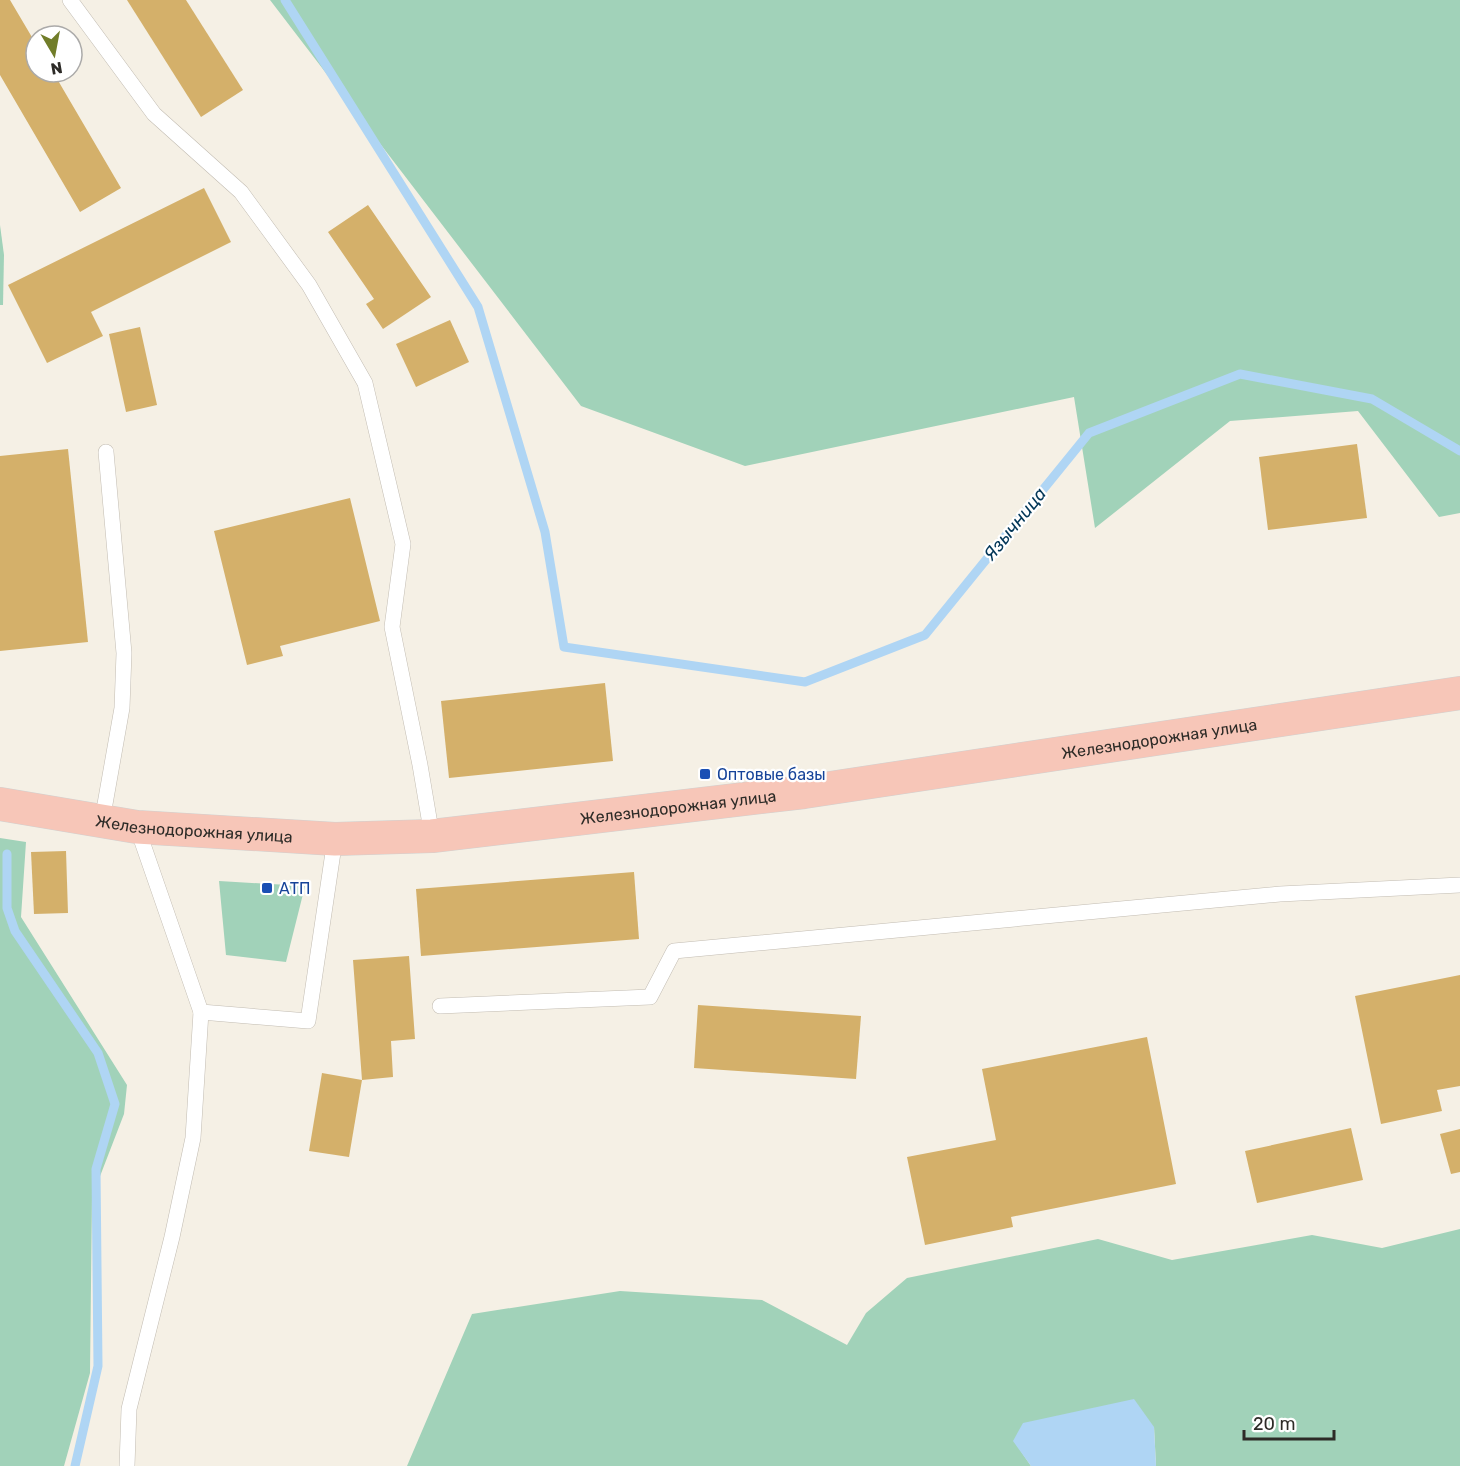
<svg xmlns="http://www.w3.org/2000/svg" width="1460" height="1466" font-family="Rubik,sans-serif">
  <style>
    .green { fill: #a1d2b9 }
    .water { fill: #afd5f4 }
    .lines { fill: none; stroke-linecap: round; stroke-linejoin: round }
    .stream { stroke: #afd5f4; stroke-width: 9 }
    .building { fill: #d4b06a }
    .service-casing { stroke: #c2bcb2; stroke-width: 16 }
    .trunk-casing { stroke: #d1d0cf; stroke-width: 34 }
    .service { stroke: #fff; stroke-width: 15 }
    .trunk { stroke: #f7c6b8; stroke-width: 33 }
    .transit-dot { fill: #1a4fb4; stroke: #fff; stroke-width: 2 }
    .labels { text-anchor: middle; dominant-baseline: central; stroke-width: 4.5; stroke-linejoin: round; paint-order: stroke }
    .street-label { font-size: 16px; fill: #2d2b27; stroke: #fff }
    .transit-label { font-size: 16px; fill: #164399; stroke: #fff; text-anchor: start }
    .water-label { font-size: 18px; font-style: italic; fill: #023657; stroke: #fff }
  </style>
  <rect width="100%" height="100%" fill="#f5f0e5"/>
  <g class="green">
    <path d="M270,0H1460V513L1439,517L1358,411L1230,421L1095,528L1074,397L745,466L581,406Z"/>
    <path d="M0,225L4,255L3,305H0Z"/>
    <path d="M0,838L26,842L21,917L127,1085L124,1114L92,1197L90,1373L64,1466H0Z"/>
    <path d="M219,881L305,886L286,962L226,955Z"/>
    <path d="M1460,1229V1466H1156L1154,1427L1014,1441L1031,1466H407L472,1314L620,1291L762,1300L847,1345L866,1313L907,1278L1098,1239L1172,1260L1312,1235L1382,1248Z"/>
  </g>
  <path class="water" d="M1134,1399L1154,1427L1156,1466H1031L1013,1441L1023,1423Z"/>
  <g class="lines">
    <g class="stream">
      <path d="M285,0L478,307L545,532L564,647L805,682L925,635L1089,433L1240,374L1372,399L1460,451"/>
      <path d="M7,854V908L15,931L98,1053L115,1104L96,1169L98,1366L75,1466"/>
    </g>
  </g>
  <g class="building">
    <path d="M0,0H10L36,44V72H53L121,188L80,212L0,75Z"/>
    <path d="M127,0H186L243,90L201,117Z"/>
    <path d="M204,188L231,242L91,312L103,336L47,363L8,285Z"/>
    <path d="M368,205L431,297L383,329L366,304L374,299L328,232Z"/>
    <path d="M450,320L469,362L416,387L396,344Z"/>
    <path d="M140,327L157,405L126,412L109,334Z"/>
    <path d="M1357,444L1367,518L1268,530L1259,457Z"/>
    <path d="M68,449L88,642L0,651V456Z"/>
    <path d="M350,498L380,621L280,646L283,656L247,665L214,531Z"/>
    <path d="M605,683L613,761L449,778L441,701Z"/>
    <path d="M66,851L68,913L34,914L31,852Z"/>
    <path d="M634,872L639,939L421,956L416,889Z"/>
    <path d="M409,956L415,1039L391,1041L393,1077L362,1080L353,960Z"/>
    <path d="M1460,975V1086L1437,1090L1442,1111L1381,1124L1355,996Z"/>
    <path d="M698,1005L861,1016L856,1079L694,1068Z"/>
    <path d="M1147,1037L1176,1184L1011,1217L1013,1227L925,1245L907,1157L996,1140L982,1069Z"/>
    <path d="M322,1073L362,1080L349,1157L309,1151Z"/>
    <path d="M1351,1128L1363,1180L1257,1203L1245,1151Z"/>
    <path d="M1460,1129V1172L1451,1174L1440,1134Z"/>
  </g>
  <g class="lines">
    <defs>
      <g id="service">
        <path d="M70,0L154,114L241,192L309,285L365,383L403,544L392,627L420,765L432,836"/>
        <path d="M102,821L122,708L124,653L106,452"/>
        <path d="M137,827L201,1012L308,1021L335,839"/>
        <path d="M440,1006L650,997L674,951L1280,894L1460,885"/>
        <path d="M127,1466L129,1409L172,1237L193,1138L201,1012"/>
      </g>
      <g id="trunk">
        <path id="s1" d="M0,804L137,827L335,839L432,836L804,792L1460,693"/>
      </g>
    </defs>
    <use href="#service" class="service-casing"/>
    <use href="#trunk" class="trunk-casing"/>
    <use href="#service" class="service"/>
    <use href="#trunk" class="trunk"/>
  </g>
  <g class="transit-dot">
    <rect x="699" y="768" width="12" height="12" rx="3"/>
    <rect x="261" y="882" width="12" height="12" rx="3"/>
  </g>
  <g class="labels">
    <g class="street-label">
      <text stroke="none"><textPath href="#s1" startOffset="1168">Железнодорожная улица</textPath></text>
      <text stroke="none"><textPath href="#s1" startOffset="682">Железнодорожная улица</textPath></text>
      <text stroke="none"><textPath href="#s1" startOffset="196">Железнодорожная улица</textPath></text>
    </g>
    <g class="transit-label">
      <text x="717" y="774">Оптовые базы</text>
      <text x="279" y="888">АТП</text>
    </g>
    <g class="water-label">
      <text transform="translate(1015 524) rotate(-51)">Язычница</text>
    </g>
  </g>
  <g transform="translate(54 54) rotate(170)"><circle r="28" fill="#ffffff" stroke="#abaaa9" stroke-width="1.5"/>
  <path d="M0-4.5L10 22L0 15L-10 22Z" fill="#717d29"/>
  <text y="-9" font-size="16" font-weight="bold" text-anchor="middle" fill="#2d2b27">N</text>
  </g>
  <path d="M1244 1430v9h90v-9" fill="none" stroke="#2d2b27" stroke-width="3"/>
  <text x="1253" y="1430" font-size="18" fill="#2d2b27" stroke="#ffffff" stroke-width="4.5" paint-order="stroke">20 m</text>
</svg>
